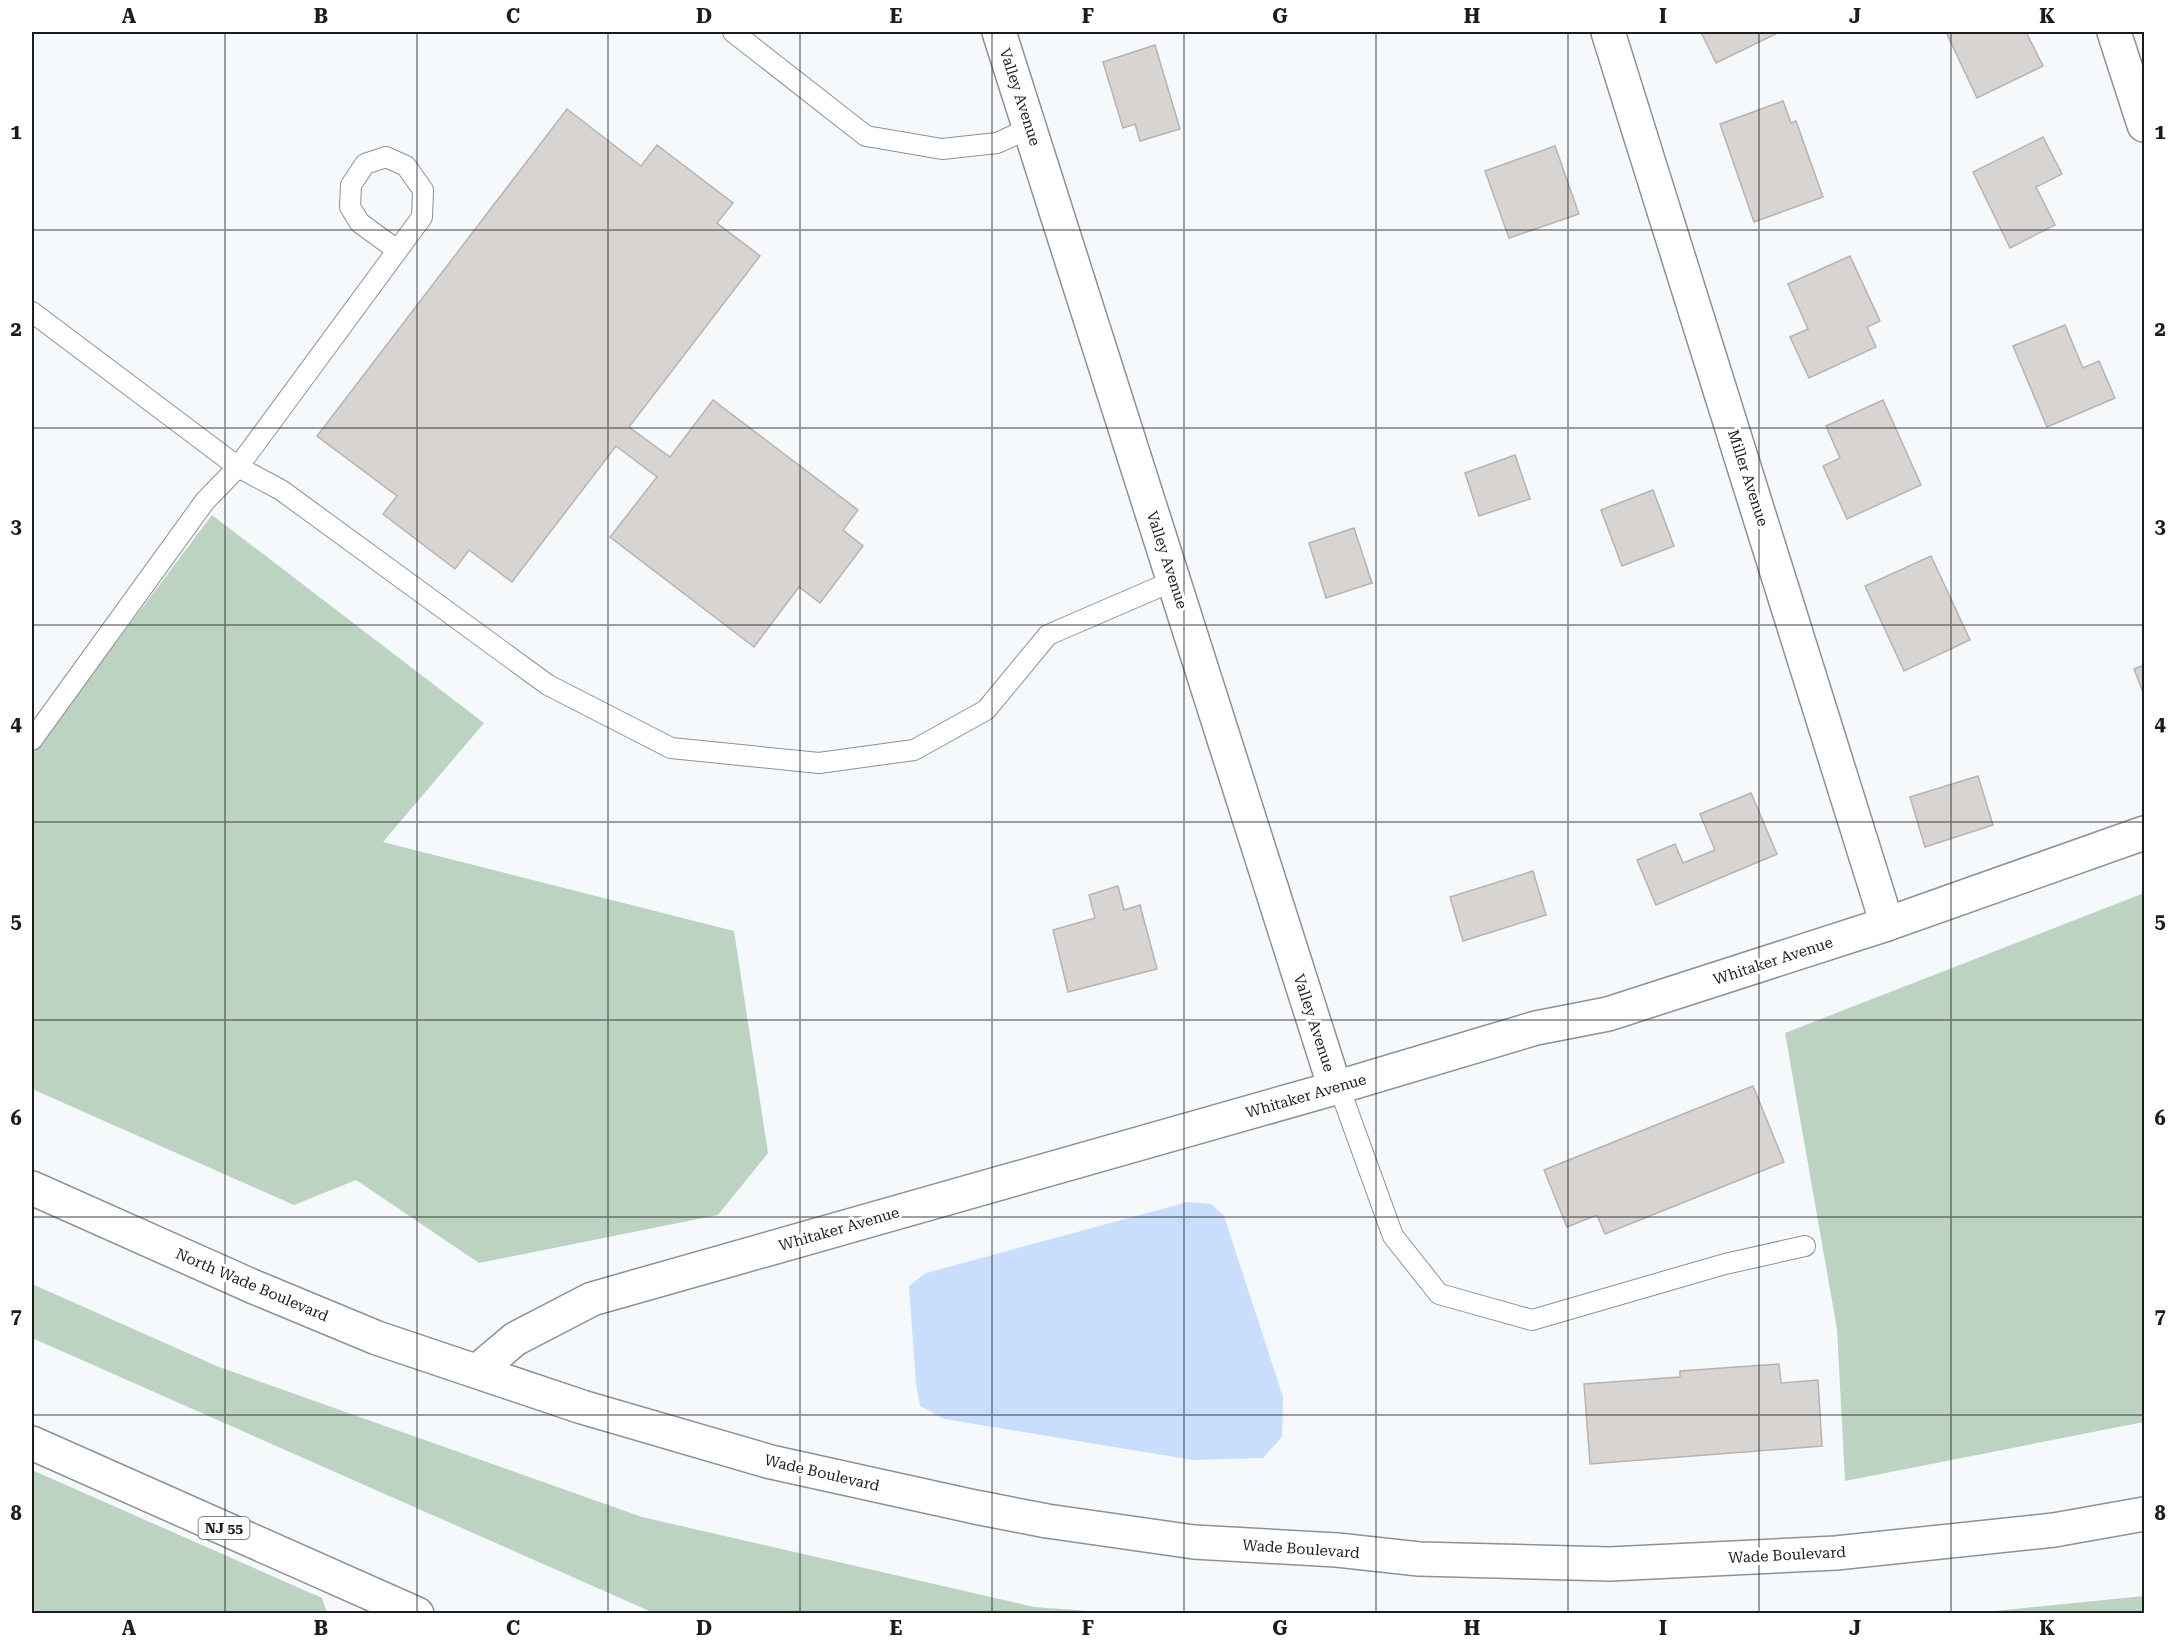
<svg xmlns="http://www.w3.org/2000/svg" width="2176" height="1645" font-family="'Roboto Serif',serif">
  <style>
    .green { fill: #bcd3c2 }
    .water { fill: #c8defc }
    .building { fill: #d8d4d1; stroke: #b7b3b0; stroke-width: 1.5 }
    .lines { fill: none; stroke-linecap: round; stroke-linejoin: round }
    .service-casing { stroke: #8e9194; stroke-width: 22 }
    .minor-casing { stroke: #8e9194; stroke-width: 36 }
    .secondary-casing { stroke: #8e9194; stroke-width: 36 }
    .motorway-casing { stroke: #8e9194; stroke-width: 36 }
    .service { stroke: #fff; stroke-width: 20 }
    .minor { stroke: #fff; stroke-width: 33 }
    .secondary { stroke: #fff; stroke-width: 33 }
    .motorway { stroke: #fff; stroke-width: 33 }
    .grid { fill: none; stroke: #1b1c1e; stroke-width: 1.5; stroke-opacity: 0.55 }
    .labels { text-anchor: middle; dominant-baseline: central; stroke-width: 6; stroke-linejoin: round; paint-order: stroke }
    .shield { fill: #fff; stroke: #5f6062; stroke-width: 1.5 }
    .shield-label { font-size: 14px; font-weight: bold; fill: #1b1c1e }
    .street-label { font-size: 15px; fill: #1b1c1e; stroke: #fff }
    .neatline { fill: none; stroke: #1b1c1e; stroke-width: 2 }
    .grid-label { font-size: 20px; text-anchor: middle; font-weight: bold; fill: #1b1c1e }
  </style>
  <rect width="100%" height="100%" fill="#f5f9fc"/>
  <g class="green">
    <path d="M212,515L484,723L383,842L734,931L768,1153L718,1215L479,1263L356,1180L294,1205L32,1089V754Z"/>
    <path d="M2144,893V1422L1845,1481L1837,1329L1785,1033Z"/>
    <path d="M32,1284L219,1367L642,1517L1034,1607L1116,1613H654L32,1338Z"/>
    <path d="M32,1470L322,1598L327,1613L41,1614L32,1609Z"/>
    <path d="M2144,1596V1613H1975Z"/>
  </g>
  <path class="water" d="M1188,1202L1211,1204L1224,1216L1283,1397L1282,1437L1263,1458L1193,1460L944,1419L920,1406L916,1383L909,1286L926,1273Z"/>
  <g class="building">
    <path d="M1701,32H1780L1716,63Z"/>
    <path d="M1946,32H2026L2043,66L1977,98Z"/>
    <path d="M1155,45L1180,129L1140,141L1135,124L1123,128L1103,62Z"/>
    <path d="M1783,101L1791,123L1796,121L1823,197L1754,222L1720,124Z"/>
    <path d="M567,109L641,166L657,145L733,203L717,223L760,256L629,427L670,457L713,400L858,510L843,530L863,546L820,603L799,587L754,647L610,537L657,477L616,446L512,582L469,550L455,569L383,514L397,496L317,436Z"/>
    <path d="M2043,137L2062,174L2036,187L2055,225L2010,248L1973,172Z"/>
    <path d="M1555,146L1579,214L1509,238L1485,171Z"/>
    <path d="M1850,256L1880,321L1867,327L1876,347L1809,378L1790,337L1808,329L1788,284Z"/>
    <path d="M2065,325L2083,368L2099,361L2115,398L2047,427L2013,346Z"/>
    <path d="M1883,400L1921,485L1847,519L1823,466L1840,458L1826,426Z"/>
    <path d="M1515,455L1530,499L1479,516L1465,473Z"/>
    <path d="M1653,490L1674,546L1622,566L1601,510Z"/>
    <path d="M1354,528L1372,583L1326,598L1309,543Z"/>
    <path d="M1931,556L1970,640L1904,671L1865,586Z"/>
    <path d="M2144,665V695L2134,669Z"/>
    <path d="M1978,776L1993,825L1925,847L1910,797Z"/>
    <path d="M1751,793L1777,854L1656,905L1637,860L1675,844L1683,863L1715,850L1700,814Z"/>
    <path d="M1533,871L1546,915L1463,941L1450,897Z"/>
    <path d="M1118,886L1124,910L1140,905L1157,969L1068,992L1053,930L1095,918L1089,895Z"/>
    <path d="M1753,1086L1784,1162L1605,1234L1597,1215L1567,1227L1544,1170Z"/>
    <path d="M1779,1364L1781,1383L1818,1380L1822,1446L1590,1464L1584,1384L1680,1377V1371Z"/>
  </g>
  <g class="lines">
    <defs>
      <g id="service">
        <path d="M733,32L866,136L942,149L997,143L1030,128"/>
        <path d="M32,312L238,467L422,217L423,190L406,166L386,157L365,164L351,185L350,207L360,223L397,250"/>
        <path d="M32,740L205,501L238,467L281,490L548,685L671,748L819,763L914,750L986,710L1048,635L1173,581"/>
        <path d="M1339,1087L1393,1236L1439,1294L1532,1320L1725,1264L1805,1246"/>
      </g>
      <g id="minor">
        <path d="M999,32L1335,1088"/>
        <path d="M1608,32L1887,924"/>
        <path d="M2114,32L2144,125"/>
        <path d="M477,1371L515,1339L592,1299L1335,1088L1536,1028L1608,1014L1887,924L2144,833"/>
      </g>
      <path id="secondary" d="M32,1188L254,1287L377,1338L582,1407L771,1462L975,1507L1047,1521L1194,1542L1337,1550L1419,1559L1610,1564L1836,1553L2054,1530L2144,1514"/>
      <path id="motorway" d="M32,1443L417,1614"/>
    </defs>
    <use href="#service" class="service-casing"/>
    <use href="#minor" class="minor-casing"/>
    <use href="#secondary" class="secondary-casing"/>
    <use href="#motorway" class="motorway-casing"/>
    <use href="#service" class="service"/>
    <use href="#minor" class="minor"/>
    <use href="#secondary" class="secondary"/>
    <use href="#motorway" class="motorway"/>
  </g>
  <path class="grid" d="M225,32V1614M417,32V1614M608,32V1614M800,32V1614M992,32V1614M1184,32V1614M1376,32V1614M1568,32V1614M1759,32V1614M1951,32V1614M32,230H2144M32,428H2144M32,625H2144M32,822H2144M32,1020H2144M32,1217H2144M32,1415H2144"/>
  <g class="labels">
    <rect class="shield" x="198.5" y="1517" width="51" height="22" rx="4.5"/>
    <g class="shield-label">
      <text x="224" y="1528">NJ 55</text>
    </g>
    <g class="street-label">
      <text transform="translate(1020 97) rotate(72)">Valley Avenue</text>
      <text transform="translate(1748 478) rotate(72)">Miller Avenue</text>
      <text transform="translate(1167 560) rotate(72)">Valley Avenue</text>
      <text transform="translate(1773 961) rotate(-18)">Whitaker Avenue</text>
      <text transform="translate(1314 1023) rotate(72)">Valley Avenue</text>
      <text transform="translate(1306 1096) rotate(-16)">Whitaker Avenue</text>
      <text transform="translate(839 1229) rotate(-16)">Whitaker Avenue</text>
      <text transform="translate(252 1285) rotate(23)">North Wade Boulevard</text>
      <text transform="translate(822 1473) rotate(13)">Wade Boulevard</text>
      <text transform="translate(1301 1549) rotate(4)">Wade Boulevard</text>
      <text transform="translate(1787 1555) rotate(-3)">Wade Boulevard</text>
    </g>
  </g>
  <rect width="2176" height="1645" fill="none" stroke="#ffffff" stroke-width="66"/>
  <rect x="33" y="33" width="2110" height="1579" class="neatline"/>
  <g class="grid-label">
    <text x="129" y="23">A</text>
    <text x="321" y="23">B</text>
    <text x="513" y="23">C</text>
    <text x="704" y="23">D</text>
    <text x="896" y="23">E</text>
    <text x="1088" y="23">F</text>
    <text x="1280" y="23">G</text>
    <text x="1472" y="23">H</text>
    <text x="1663" y="23">I</text>
    <text x="1855" y="23">J</text>
    <text x="2047" y="23">K</text>
    <text x="16" y="139">1</text>
    <text x="2160" y="139">1</text>
    <text x="16" y="336">2</text>
    <text x="2160" y="336">2</text>
    <text x="16" y="533">3</text>
    <text x="2160" y="533">3</text>
    <text x="16" y="731">4</text>
    <text x="2160" y="731">4</text>
    <text x="16" y="928">5</text>
    <text x="2160" y="928">5</text>
    <text x="16" y="1125">6</text>
    <text x="2160" y="1125">6</text>
    <text x="16" y="1323">7</text>
    <text x="2160" y="1323">7</text>
    <text x="16" y="1520">8</text>
    <text x="2160" y="1520">8</text>
    <text x="129" y="1635">A</text>
    <text x="321" y="1635">B</text>
    <text x="513" y="1635">C</text>
    <text x="704" y="1635">D</text>
    <text x="896" y="1635">E</text>
    <text x="1088" y="1635">F</text>
    <text x="1280" y="1635">G</text>
    <text x="1472" y="1635">H</text>
    <text x="1663" y="1635">I</text>
    <text x="1855" y="1635">J</text>
    <text x="2047" y="1635">K</text>
  </g>
</svg>
